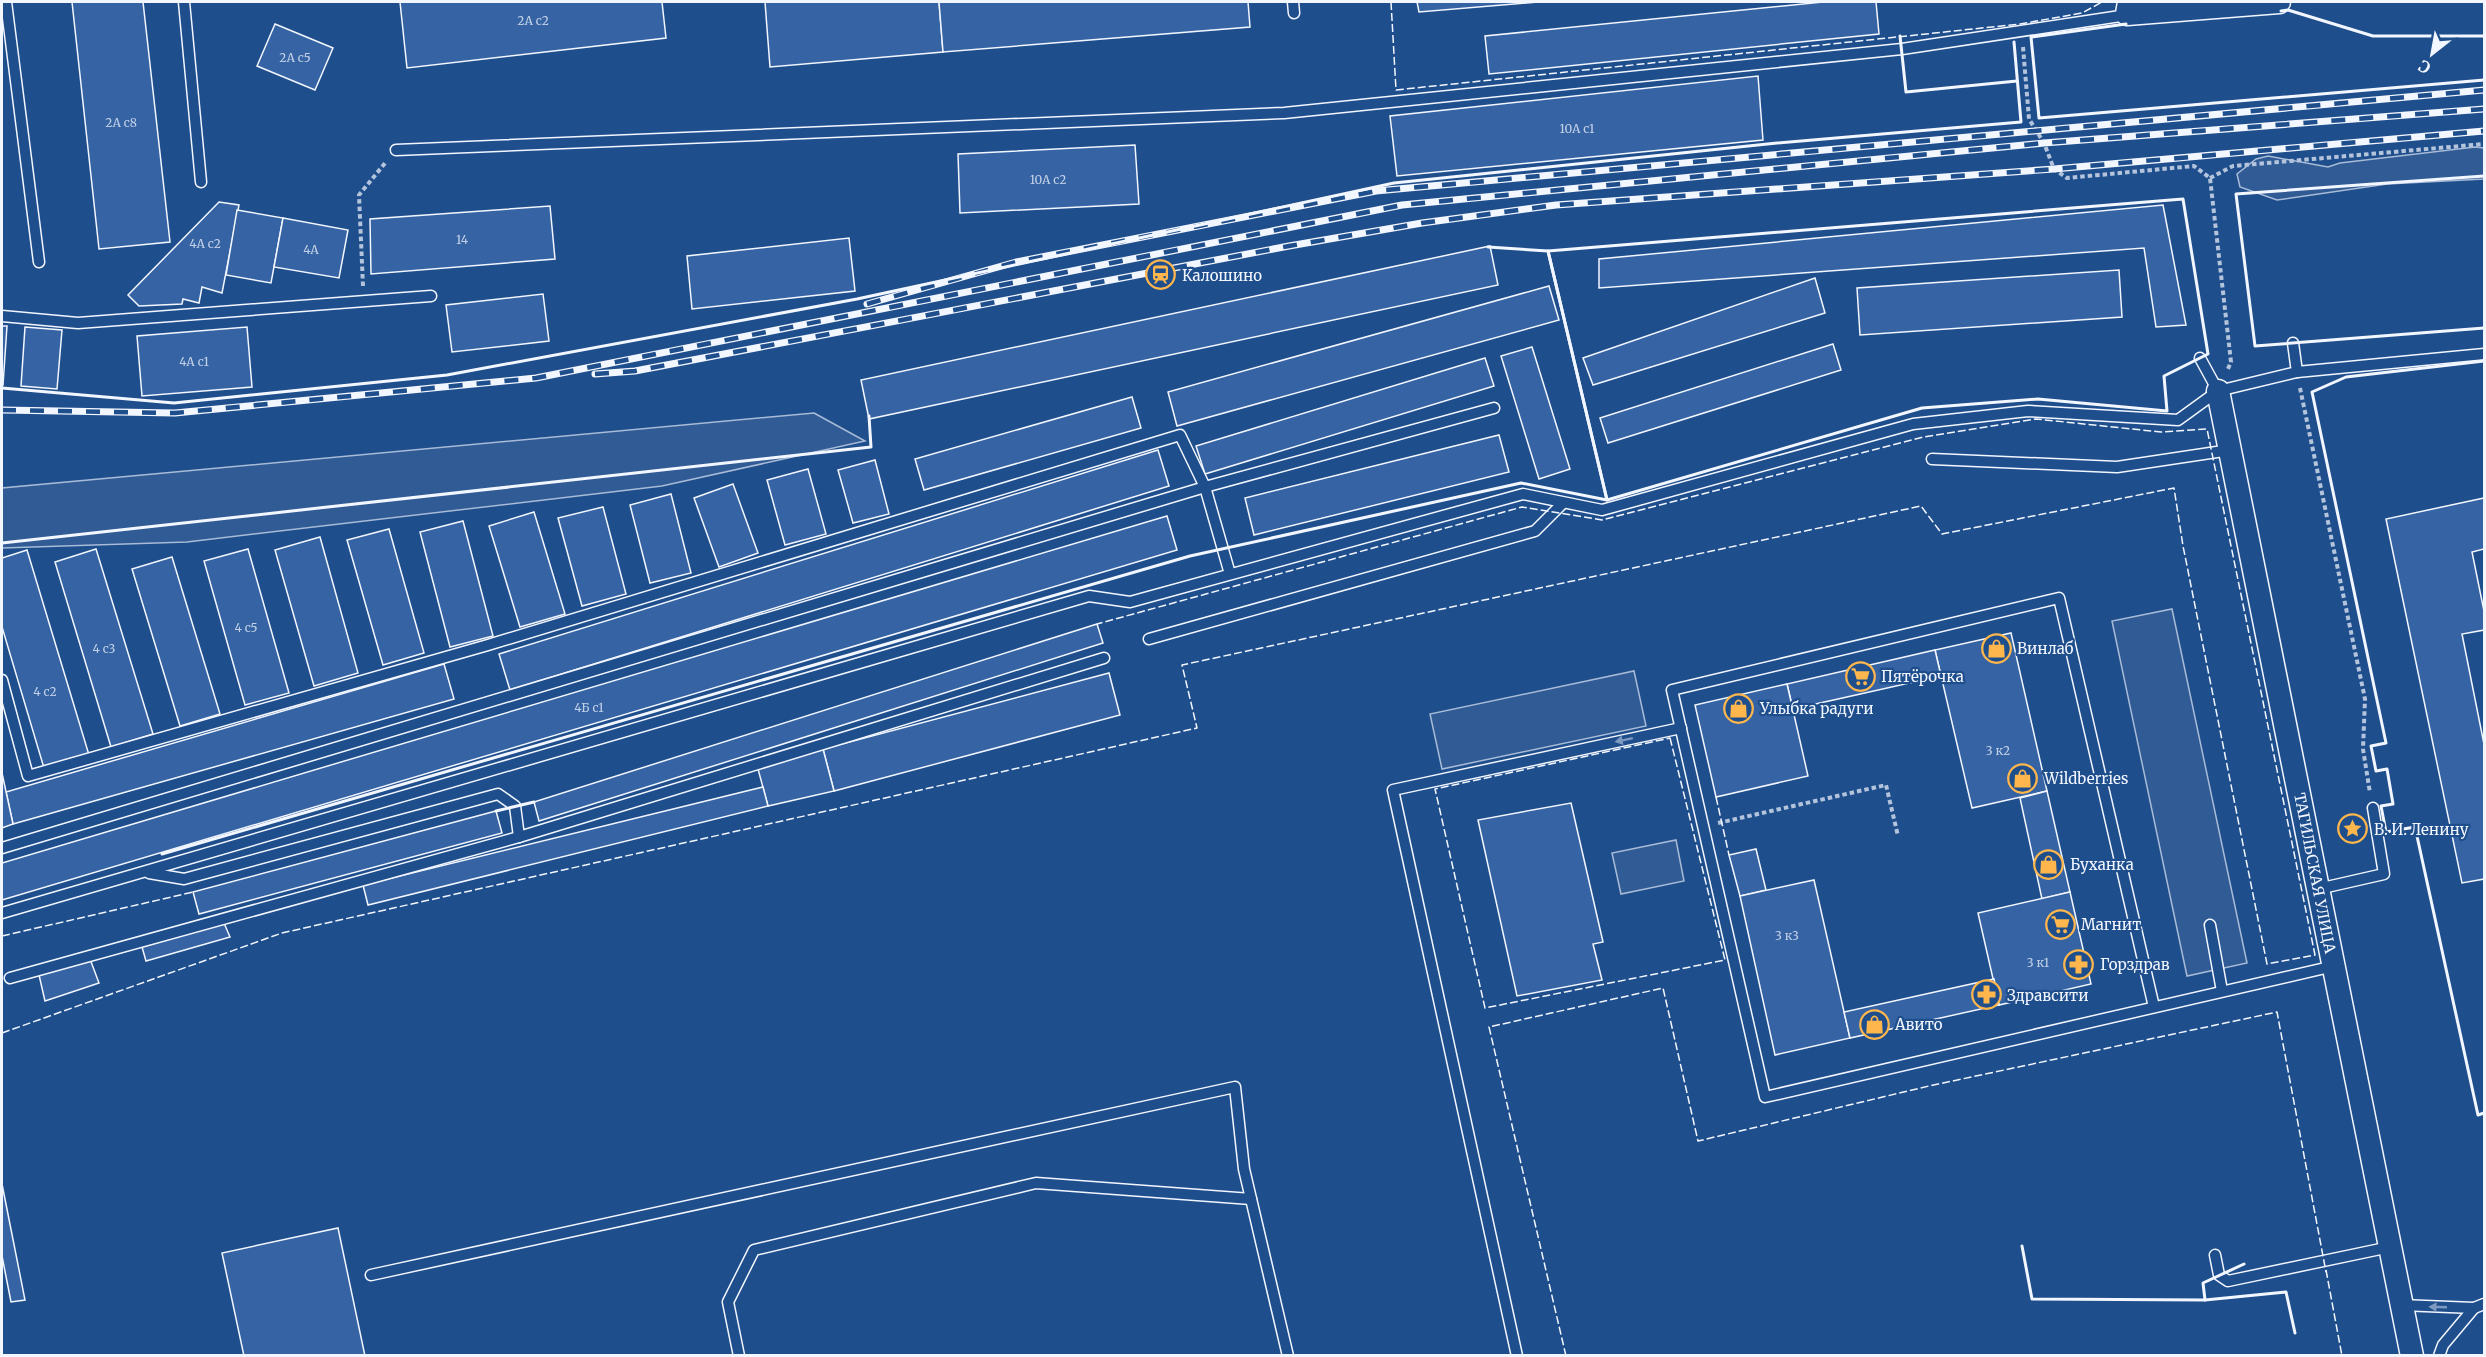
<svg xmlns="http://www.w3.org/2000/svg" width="2486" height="1357" font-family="Merriweather,serif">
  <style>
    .built { fill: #305b95; stroke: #a8bbd7; stroke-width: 1.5 }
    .building { fill: #3563a3; stroke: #f2f6ff; stroke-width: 1.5 }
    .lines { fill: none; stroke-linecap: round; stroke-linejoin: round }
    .service-casing { stroke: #f2f6ff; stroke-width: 13 }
    .minor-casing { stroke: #f2f6ff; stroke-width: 25 }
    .path { stroke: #b3c4dc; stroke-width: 4; stroke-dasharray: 4.5 3; stroke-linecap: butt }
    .service { stroke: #1f4e8c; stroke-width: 10 }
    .minor { stroke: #1f4e8c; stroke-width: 22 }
    .rail-casing { stroke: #f2f6ff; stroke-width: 7 }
    .rail { stroke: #1f4e8c; stroke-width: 4.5; stroke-dasharray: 14; stroke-linecap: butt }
    .fence { stroke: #f2f6ff; stroke-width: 1.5; stroke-dasharray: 8 3; stroke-linecap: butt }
    .wall { stroke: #f2f6ff; stroke-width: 3 }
    .oneway { fill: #7e9ac0 }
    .labels { text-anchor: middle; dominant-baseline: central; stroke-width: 4.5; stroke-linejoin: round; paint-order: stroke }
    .number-label { font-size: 12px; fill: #c3d1e8 }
    .poi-label { font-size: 15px; fill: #f2f6ff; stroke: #1f4e8c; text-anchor: start }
    .street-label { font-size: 15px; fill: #f2f6ff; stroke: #1f4e8c }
  </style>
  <rect width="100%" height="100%" fill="#1f4e8c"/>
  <g class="built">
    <path d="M2475,147L2484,148V179L2387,184L2277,200L2240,187L2237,174L2256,159L2268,156L2328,167L2340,163Z"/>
    <path d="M814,413L865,441L662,486L187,542L2,548V488Z"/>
    <path d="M2172,609L2247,963L2187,976L2112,621Z"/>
    <path d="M1634,671L1646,726L1442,769L1430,714Z"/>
    <path d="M1676,840L1684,881L1621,894L1612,853Z"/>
  </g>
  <g class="building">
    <path d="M72,2H143L170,242L99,249Z"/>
    <path d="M400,2H662L666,38L407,68Z"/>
    <path d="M765,2H939L943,52L770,67Z"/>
    <path d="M939,2H1248L1250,27L943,52Z"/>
    <path d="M1417,2H1538L1419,12Z"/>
    <path d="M1823,2H1876L1879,34L1489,74L1485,36Z"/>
    <path d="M275,24L333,48L315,90L257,66Z"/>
    <path d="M1758,76L1763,140L1397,176L1390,116Z"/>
    <path d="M1135,145L1139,204L960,213L958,154Z"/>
    <path d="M219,202L239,205L222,293L202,287L199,303L183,299L182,304L139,306L128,295Z"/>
    <path d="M2163,205L2186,325L2156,327L2144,248L1599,288V259Z"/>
    <path d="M550,206L555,259L371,274L370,219Z"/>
    <path d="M237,210L283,218L271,283L226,275Z"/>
    <path d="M283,218L348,230L339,278L274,267Z"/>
    <path d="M849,238L855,291L692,309L687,256Z"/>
    <path d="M1490,246L1498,285L869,419L861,380Z"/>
    <path d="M2119,270L2122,317L1860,335L1857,288Z"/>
    <path d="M1815,278L1825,313L1593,385L1583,358Z"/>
    <path d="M1549,286L1559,320L1177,426L1168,392Z"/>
    <path d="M543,294L549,341L452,352L446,305Z"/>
    <path d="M2,326H7L3,385H2Z"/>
    <path d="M25,327L62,330L57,389L21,386Z"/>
    <path d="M247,327L252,387L142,396L137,336Z"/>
    <path d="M1833,344L1841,370L1608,443L1600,418Z"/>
    <path d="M1532,347L1570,469L1539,479L1501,356Z"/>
    <path d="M1485,358L1494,386L1205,474L1196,446Z"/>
    <path d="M1132,397L1141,428L924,490L915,459Z"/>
    <path d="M1499,435L1509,472L1254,535L1245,498Z"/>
    <path d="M1158,450L1169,486L510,690L499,654Z"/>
    <path d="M875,460L889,514L853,523L838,470Z"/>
    <path d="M808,469L826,534L785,545L767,480Z"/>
    <path d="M733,484L758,553L719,567L694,498Z"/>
    <path d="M671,494L691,573L650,583L630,505Z"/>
    <path d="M2484,498V549L2472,552L2484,611V630L2462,634L2484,744V879L2462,883L2386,519Z"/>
    <path d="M603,507L626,594L582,606L558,518Z"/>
    <path d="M534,512L565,614L520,627L489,526Z"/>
    <path d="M1167,516L1177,550L2,900V863Z"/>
    <path d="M463,521L493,636L450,647L420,532Z"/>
    <path d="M389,529L424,653L383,665L347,540Z"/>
    <path d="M320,537L358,673L314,686L275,550Z"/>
    <path d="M96,549L153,734L111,747L55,562Z"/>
    <path d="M248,549L289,693L245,705L204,561Z"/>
    <path d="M27,550L89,755L44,768L2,627V558Z"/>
    <path d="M172,557L220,714L180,726L132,569Z"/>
    <path d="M1097,624L1103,643L539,821L534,802Z"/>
    <path d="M2011,633L2047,791L1972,808L1935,650Z"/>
    <path d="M1935,650L1941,676L1793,709L1787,684Z"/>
    <path d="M444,664L454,699L13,824L6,792Z"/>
    <path d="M1109,673L1120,715L834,791L823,749Z"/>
    <path d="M1787,684L1808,776L1716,797L1695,705Z"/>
    <path d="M823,749L834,791L768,806L758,769Z"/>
    <path d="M2,773L13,824L2,828Z"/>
    <path d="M763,787L768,806L368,905L363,885Z"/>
    <path d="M2047,791L2070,892L2042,899L2020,798Z"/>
    <path d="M1571,803L1603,942L1593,944L1602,980L1517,996L1478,820Z"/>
    <path d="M496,811L502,833L199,914L193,892Z"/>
    <path d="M1756,849L1766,890L1740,896L1729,855Z"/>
    <path d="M1814,880L1850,1038L1775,1055L1740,896Z"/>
    <path d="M2070,892L2091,984L1999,1005L1978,913Z"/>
    <path d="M224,923L230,937L146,961L142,947Z"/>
    <path d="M90,959L99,983L45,1001L39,975Z"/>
    <path d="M1994,979L1999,1005L1850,1038L1844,1012Z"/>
    <path d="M2,1184L25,1300L11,1302L2,1256Z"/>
    <path d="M338,1228L365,1356H244L222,1253Z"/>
  </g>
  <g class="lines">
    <defs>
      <g id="service">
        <path d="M6,2L39,262"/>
        <path d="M184,2L201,182"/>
        <path d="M1293,2L1294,13"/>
        <path d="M396,150L1284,113L1902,49L2127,15"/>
        <path d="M2,316L78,323L431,296"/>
        <path d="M2293,343L2297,372"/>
        <path d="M2200,358L2218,391"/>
        <path d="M1932,459L2117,467L2230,450"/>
        <path d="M1149,639L1535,531L1563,503"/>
        <path d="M2,680L28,776L488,645L1180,435L1205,487L1230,574"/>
        <path d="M2,848L1205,487L1494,408"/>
        <path d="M149,873L184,879L498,794L515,806L519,837L1104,658"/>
        <path d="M2318,889L2384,874L2373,808"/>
        <path d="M2,913L1089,596L1130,602L1523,494L1602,510L1913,424L2028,411L2178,420L2218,391L2297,372L2484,354"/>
        <path d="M2210,925L2222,991"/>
        <path d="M10,978L519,837"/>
        <path d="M2154,1007L2059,598L1672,690L1765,1097L2334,966"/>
        <path d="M2215,1255L2219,1275L2228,1281L2390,1247"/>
        <path d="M371,1275L1235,1087L1244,1169L1288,1356"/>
        <path d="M2401,1305L2474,1308L2484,1304"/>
        <path d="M739,1356L728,1302L754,1250L1036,1183L1251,1199"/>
        <path d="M1517,1356L1393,790L1681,728"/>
        <path d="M2439,1356L2443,1345L2474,1308"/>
      </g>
      <g id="minor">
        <path d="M2129,2L2127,14L2279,2"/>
        <path d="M2218,391L2412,1356"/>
      </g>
    </defs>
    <use href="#service" class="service-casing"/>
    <use href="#minor" class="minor-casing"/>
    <g class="path">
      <path d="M2023,47L2029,119L2044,143L2054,169L2067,178L2194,166L2210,178L2231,362L2227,371"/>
      <path d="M2210,178L2233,166L2484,144"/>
      <path d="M363,286L359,195L386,162"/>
      <path d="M2300,388L2365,699L2363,749L2370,793"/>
      <path d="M1718,823L1886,785L1898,836"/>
    </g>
    <use href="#service" class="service"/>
    <use href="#minor" class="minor"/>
    <defs>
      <g id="rail">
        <path d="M867,304L1016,262L1376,191L2484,90"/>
        <path d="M595,374L635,371L1289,246L1422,223L1556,205L2054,169L2484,131"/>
        <path d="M2,410L175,413L536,378L1402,205L2044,143L2484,109"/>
      </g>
    </defs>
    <use href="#rail" class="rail-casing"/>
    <use href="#rail" class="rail"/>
    <g class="fence">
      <path d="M1391,2L1396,90L2020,24L2082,13L2102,2"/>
      <path d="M1670,738L1725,960L1485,1008L1435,789Z"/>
      <path d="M1716,797L1729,855"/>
      <path d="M2,936L193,892"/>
      <path d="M2,1033L282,933L1197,728L1182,665L1921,506L1942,534L2174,488L2183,546L2267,964L2315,955L2207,429L2161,432L2036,419L1923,437L1602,520L1522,507L1097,624"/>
      <path d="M2326,1270L2342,1356"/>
      <path d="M1566,1356L1489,1027L1663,988L1698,1141L1929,1086L2277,1012L2326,1272"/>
    </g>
    <g class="wall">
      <path d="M2281,11L2288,10L2373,36H2484"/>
      <path d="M2126,24L2031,37L2039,118L2484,80"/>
      <path d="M1900,36L1906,92L2017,81"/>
      <path d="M2484,176L2236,194L2255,346L2484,328"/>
      <path d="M2183,199L2208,354L2164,376L2167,411L2038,399L1922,408L1607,500L1548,251Z"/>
      <path d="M2484,361L2346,377L2312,392L2386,743L2371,746L2376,771L2387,769L2393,804L2381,806L2386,832L2415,827L2478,1115L2484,1113"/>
      <path d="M2,388L174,403L447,375L857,299L1394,183L1777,143L2021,122L2014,42"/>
      <path d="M2,543L871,447L869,416"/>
      <path d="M496,811L534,802"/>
      <path d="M162,854L1190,556L1521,483L1607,500L1548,251L1488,247"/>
      <path d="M2022,1246L2032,1299L2205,1300L2286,1292L2295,1333"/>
      <path d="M2205,1300L2203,1283L2244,1264"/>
    </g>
  </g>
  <defs><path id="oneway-solid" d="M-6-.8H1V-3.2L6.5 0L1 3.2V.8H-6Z" transform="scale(1.5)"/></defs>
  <g class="oneway">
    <use href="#oneway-solid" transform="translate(1624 740) rotate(168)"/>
    <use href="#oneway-solid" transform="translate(2438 1307) rotate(-178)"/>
  </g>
  <defs>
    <symbol id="station-ring" viewBox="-11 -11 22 22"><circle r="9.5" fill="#1f4e8c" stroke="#ffb74d" stroke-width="1.5"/><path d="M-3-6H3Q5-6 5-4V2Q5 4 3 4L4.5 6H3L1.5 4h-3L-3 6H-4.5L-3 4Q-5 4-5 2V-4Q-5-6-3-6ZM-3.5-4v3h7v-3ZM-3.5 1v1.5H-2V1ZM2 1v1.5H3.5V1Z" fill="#ffb74d"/></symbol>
    <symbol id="shop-ring" viewBox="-11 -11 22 22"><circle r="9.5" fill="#1f4e8c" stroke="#ffb74d" stroke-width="1.5"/><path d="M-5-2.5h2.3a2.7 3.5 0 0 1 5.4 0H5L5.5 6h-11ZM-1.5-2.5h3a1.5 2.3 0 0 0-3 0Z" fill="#ffb74d"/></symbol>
    <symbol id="supermarket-ring" viewBox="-11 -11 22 22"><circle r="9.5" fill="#1f4e8c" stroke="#ffb74d" stroke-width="1.5"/><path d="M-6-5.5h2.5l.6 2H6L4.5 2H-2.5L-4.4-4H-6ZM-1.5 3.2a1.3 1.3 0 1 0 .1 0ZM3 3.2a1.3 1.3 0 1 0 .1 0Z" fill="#ffb74d"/></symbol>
    <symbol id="sight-ring" viewBox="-11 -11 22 22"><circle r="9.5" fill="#1f4e8c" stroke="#ffb74d" stroke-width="1.5"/><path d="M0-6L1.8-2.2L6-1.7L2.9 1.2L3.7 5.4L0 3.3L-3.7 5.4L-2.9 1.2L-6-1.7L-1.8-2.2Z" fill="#ffb74d"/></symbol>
    <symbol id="pharmacy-ring" viewBox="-11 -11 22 22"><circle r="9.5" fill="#1f4e8c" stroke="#ffb74d" stroke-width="1.5"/><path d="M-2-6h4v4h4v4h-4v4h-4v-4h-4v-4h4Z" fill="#ffb74d"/></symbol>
  </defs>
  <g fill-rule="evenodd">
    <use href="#station-ring" x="1144" y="258" width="33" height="33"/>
    <use href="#shop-ring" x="1980" y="632" width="33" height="33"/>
    <use href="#supermarket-ring" x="1844" y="660" width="33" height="33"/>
    <use href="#shop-ring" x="1722" y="692" width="33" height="33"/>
    <use href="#shop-ring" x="2006" y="762" width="33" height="33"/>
    <use href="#sight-ring" x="2336" y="812" width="33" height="33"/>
    <use href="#shop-ring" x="2032" y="848" width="33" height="33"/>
    <use href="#supermarket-ring" x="2044" y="908" width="33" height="33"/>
    <use href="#pharmacy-ring" x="2062" y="948" width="33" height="33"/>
    <use href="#pharmacy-ring" x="1970" y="978" width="33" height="33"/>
    <use href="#shop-ring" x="1858" y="1008" width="33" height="33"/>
  </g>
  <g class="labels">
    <g class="number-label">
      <text x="533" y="20">2А с2</text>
      <text x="295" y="57">2А с5</text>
      <text x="121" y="122">2А с8</text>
      <text x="1577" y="128">10А с1</text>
      <text x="1048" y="179">10А с2</text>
      <text x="462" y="239">14</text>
      <text x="205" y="243">4А с2</text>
      <text x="311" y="249">4А</text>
      <text x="194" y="361">4А с1</text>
      <text x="246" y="627">4 с5</text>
      <text x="104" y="648">4 с3</text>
      <text x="45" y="691">4 с2</text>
      <text x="589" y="707">4Б с1</text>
      <text x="1998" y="750">3 к2</text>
      <text x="1787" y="935">3 к3</text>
      <text x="2038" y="962">3 к1</text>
    </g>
    <g class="poi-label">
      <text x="1182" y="275">Калошино</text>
      <text x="2017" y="648">Винлаб</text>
      <text x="1881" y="676">Пятёрочка</text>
      <text x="1760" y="708">Улыбка радуги</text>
      <text x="2044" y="778">Wildberries</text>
      <text x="2374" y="829">В. И. Ленину</text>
      <text x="2070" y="864">Буханка</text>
      <text x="2081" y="924">Магнит</text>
      <text x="2100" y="964">Горздрав</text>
      <text x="2007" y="995">Здравсити</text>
      <text x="1895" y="1024">Авито</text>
    </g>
    <g class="street-label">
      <text transform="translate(2315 873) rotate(79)">ТАГИЛЬСКАЯ УЛИЦА</text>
    </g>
  </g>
  <rect width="2486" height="1357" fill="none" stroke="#f2f6ff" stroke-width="6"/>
  <g transform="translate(2432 54) rotate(211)" stroke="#1f4e8c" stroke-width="4.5" paint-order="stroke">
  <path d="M0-4.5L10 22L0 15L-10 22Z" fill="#f2f6ff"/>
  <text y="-9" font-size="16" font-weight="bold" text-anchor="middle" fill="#f2f6ff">С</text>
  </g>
</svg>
